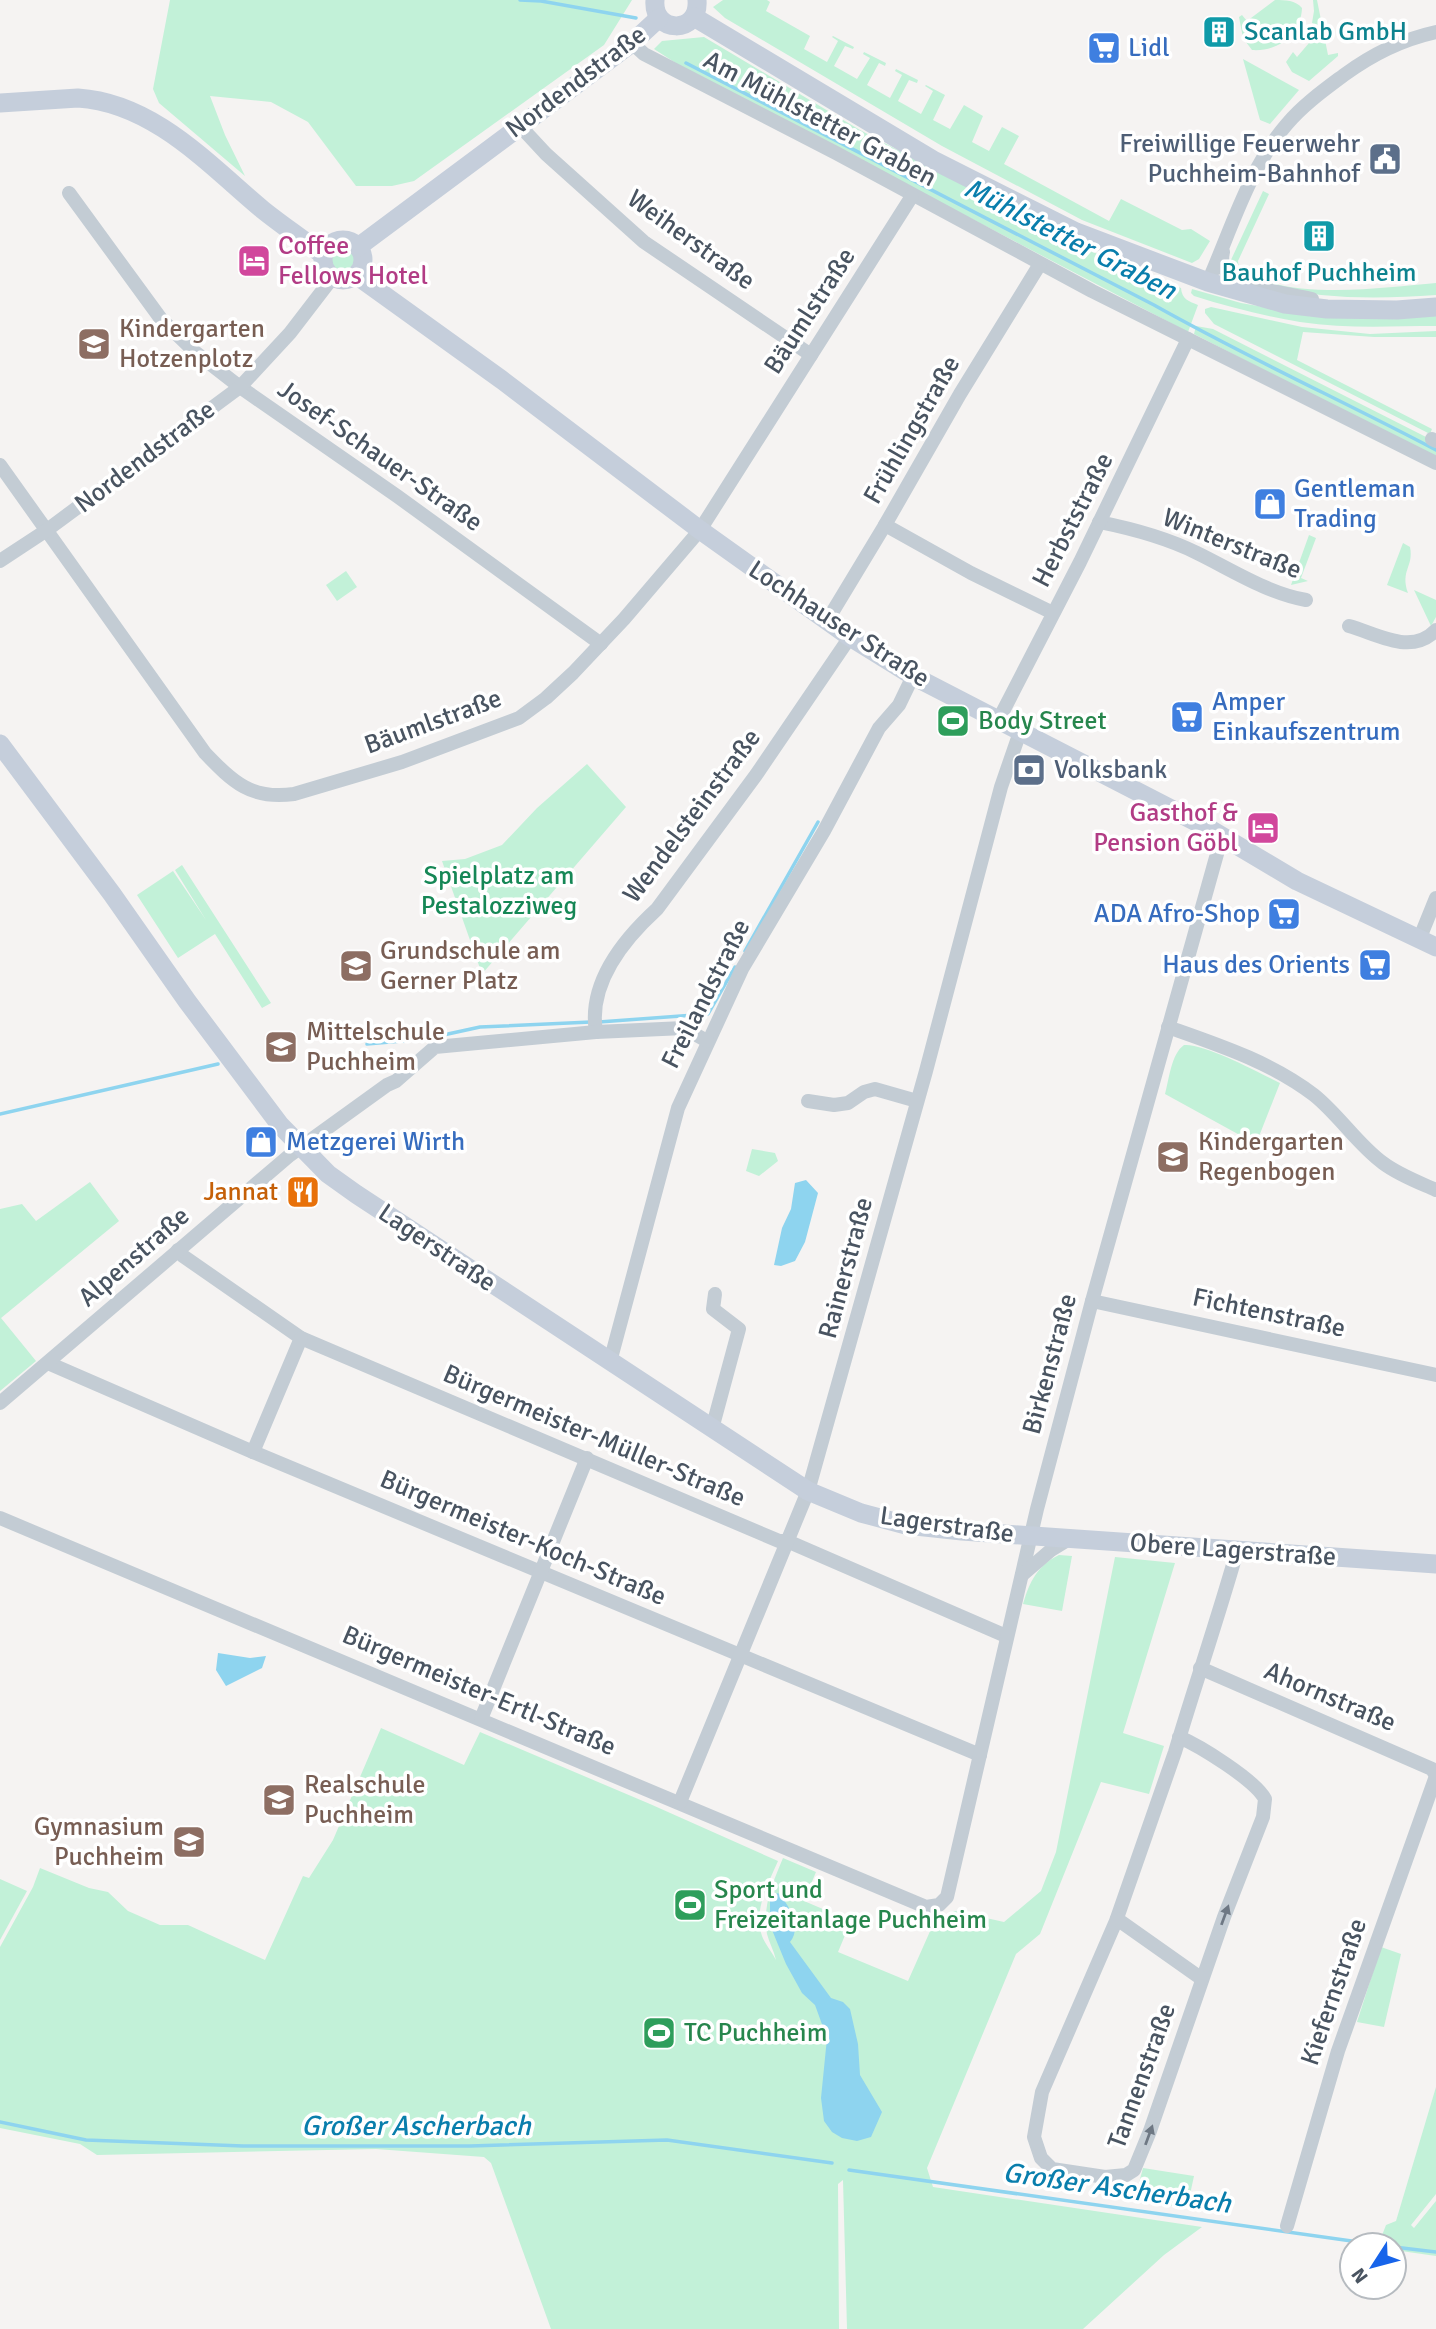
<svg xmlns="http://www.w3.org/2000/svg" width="1436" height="2329" font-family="Signika,sans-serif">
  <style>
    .green { fill: #c2f1d8 }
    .water { fill: #8ed4ef }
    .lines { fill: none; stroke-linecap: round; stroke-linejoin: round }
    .stream { stroke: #8ed4ef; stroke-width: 3.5 }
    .street { stroke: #c3ccd4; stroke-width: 14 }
    .secondary { stroke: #c5cedb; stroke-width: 19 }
    .oneway { fill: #6e7884 }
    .labels { text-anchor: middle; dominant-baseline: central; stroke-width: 7; stroke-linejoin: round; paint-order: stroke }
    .culture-label { font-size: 26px; fill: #0d838f; stroke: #fff; text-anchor: start }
    .shop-label { font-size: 26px; fill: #366cbe; stroke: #fff; text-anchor: start }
    .street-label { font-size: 26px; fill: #495461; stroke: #fff }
    .service-label { font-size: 26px; fill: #4e5e75; stroke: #fff; text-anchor: end }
    .hotel-label { font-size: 26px; fill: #b23c85; stroke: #fff; text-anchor: start }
    .education-label { font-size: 26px; fill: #785e54; stroke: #fff; text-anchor: start }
    .leisure-label { font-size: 26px; fill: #27864d; stroke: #fff; text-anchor: start }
    .park-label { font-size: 26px; fill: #168756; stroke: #fff }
    .food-label { font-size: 26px; fill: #c56008; stroke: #fff; text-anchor: end }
    .water-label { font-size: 28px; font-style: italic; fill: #097eac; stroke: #fff }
  </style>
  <rect width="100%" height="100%" fill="#f5f3f2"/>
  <g class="green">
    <path d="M170,0H632L604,45L414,181L392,186H356L308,122L271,102L210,96L225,135L245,176L159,103L153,89Z"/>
    <path d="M723,0H767L770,2L766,11L810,36L804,49L827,62L838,41L832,37L833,36L854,47L853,49L845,46L834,66L857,79L870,58L863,54L864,52L886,63L885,66L879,63L867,85L890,98L902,75L895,71L896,69L918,80L917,83L909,80L898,101L921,114L933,91L925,86L926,85L945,95L933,120L950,129L964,105L983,116L972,142L989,151L1002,127L1019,136L1004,164L1109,221L1121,199L1182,230L1191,229L1210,241L1199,259L1192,263L1082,220L942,146L725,18L713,7Z"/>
    <path d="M1275,0C1286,0 1295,0 1302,8C1301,34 1278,52 1252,50L1243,38L1239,17L1242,15L1247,21Z"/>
    <path d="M1313,0H1317L1328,55L1338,53V56L1309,81L1292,72L1286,62L1293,52L1297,57L1309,43L1318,28L1312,23L1314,11Z"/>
    <path d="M704,37L860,130L1076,245L1181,288C1182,299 1188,301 1198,305L1188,332L685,69L654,49L662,41Z"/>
    <path d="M1243,59L1299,90L1270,124L1260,120Z"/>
    <path d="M1263,191L1269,194L1238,261L1239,269C1286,301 1381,288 1436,283V295C1381,299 1321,300 1267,285C1255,282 1243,276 1232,271L1230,262Z"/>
    <circle cx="343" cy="260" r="12"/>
    <path d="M1192,289L1241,303L1302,314L1436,313V326C1391,326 1345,329 1300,322C1264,316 1229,307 1194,296L1191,293Z"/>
    <path d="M1211,307L1302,327L1370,334L1436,331V337H1374L1303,332L1297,360L1432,429L1430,434L1214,324L1205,313V309Z"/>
    <path d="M1196,326L1213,329L1428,438L1436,443V459L1194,334Z"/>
    <path d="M1309,535L1316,538L1301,578L1308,581L1291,585Z"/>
    <path d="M1403,543L1410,547C1414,567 1400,570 1408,593L1387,585Z"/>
    <path d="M346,571L357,587L337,601L326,585Z"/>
    <path d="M1414,590L1436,600V617L1431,626Z"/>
    <path d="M587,764L626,807L482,974L442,861L465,859L502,845L537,808Z"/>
    <path d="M182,865L271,1003L262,1008L215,934L178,958L137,895L173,871L206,920L175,870Z"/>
    <path d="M1184,1045C1204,1043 1260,1073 1280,1083L1256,1144L1165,1094C1169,1080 1171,1054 1184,1045Z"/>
    <path d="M752,1149L775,1153L778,1161L759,1176L746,1171Z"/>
    <path d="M90,1182L119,1221L1,1318L36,1361L0,1391V1209L22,1204L36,1221Z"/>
    <path d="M1059,1555L1072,1556L1062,1611L1023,1604C1029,1582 1038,1565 1059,1555Z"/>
    <path d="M1115,1557L1175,1563L1123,1733L1164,1746L1149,1794L1101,1782L1040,1934L1016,1954L927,2168L933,2187L1202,2227L1164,2255L1083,2329H847L843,2180L838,2184L839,2329H551L491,2163L484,2157L376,2149L97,2155L80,2144L0,2128V1947L33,1887L40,1868L89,1888L108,1892L128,1911L160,1925H188L265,1960L303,1876L309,1878L333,1840L381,1728L464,1765L480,1732L650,1804L778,1861C768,1884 753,1911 762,1936C765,1944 772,1952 776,1960C774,1951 769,1942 767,1934C762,1906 773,1882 783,1858L816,1872L804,1901L851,1921L838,1952L908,1981L935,1920L955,1911L1004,1922L1041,1891L1056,1852Z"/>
    <path d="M0,1879L27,1891L0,1940Z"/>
    <path d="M1381,1947L1401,1954L1384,2027L1357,2022Z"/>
    <path d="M1436,2087V2194L1411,2225L1414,2228L1436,2201V2256L1394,2250V2245H1383L1381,2238L1386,2225L1396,2221Z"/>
    <path d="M1143,2168L1194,2176L1187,2208L1134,2201Z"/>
  </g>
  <g class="water">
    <path d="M806,1180L818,1193L805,1242L795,1261L781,1266L774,1265L782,1228L791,1209L795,1183Z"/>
    <path d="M218,1653L250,1658L266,1656L262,1668L226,1686L216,1670Z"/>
    <path d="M778,1893C790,1906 802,1927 790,1942L831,1998L843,2002L850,2009L858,2044L860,2075L882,2112L871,2137L857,2141L842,2138L832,2132L824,2121L821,2098L827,2038L815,2005L802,1993L786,1964L770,1925V1897Z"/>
  </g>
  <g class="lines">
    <g class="stream">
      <path d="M520,0L541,1L636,18"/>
      <path d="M686,63L1154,305C1246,357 1343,401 1436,450"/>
      <path d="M745,951L818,822"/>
      <path d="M599,1022L708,1014L735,967"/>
      <path d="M367,1044L425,1039L480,1027L591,1022"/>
      <path d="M0,1114L218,1064"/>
      <path d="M0,2122L86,2140L243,2146H470L667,2140L832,2163"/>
      <path d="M849,2170L1380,2245"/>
      <path d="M1394,2247L1436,2252"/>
    </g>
    <g class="street">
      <path d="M632,43L644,54L836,153L1092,291L1436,463"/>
      <path d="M520,126L546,154L644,242L811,355"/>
      <path d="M69,193L161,319L195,352L240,387L397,496L601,644"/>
      <path d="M1223,252C1221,261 1222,270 1231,277C1245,288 1293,295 1312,299"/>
      <path d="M1208,282C1231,230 1249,168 1287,124C1303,105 1324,90 1344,75C1371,55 1404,39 1436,32"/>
      <path d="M1432,439L1436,441"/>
      <path d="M0,465L205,753C233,782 251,800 294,794L402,762L519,718L546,698L573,673L624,619L700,530L912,196"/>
      <path d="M1099,522C1129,528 1169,539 1197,553C1232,570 1267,593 1306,600"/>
      <path d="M885,525L971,573L1053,613"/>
      <path d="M0,561L47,530L240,387L290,333L333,277"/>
      <path d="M827,621L885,525L960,394L1040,264"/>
      <path d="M1349,626C1378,634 1411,656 1436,630"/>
      <path d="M998,721L1080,562L1188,339"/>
      <path d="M1419,940L1436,898"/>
      <path d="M1168,1027C1219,1045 1271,1062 1314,1095C1339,1115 1358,1145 1383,1163C1399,1175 1418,1182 1436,1190"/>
      <path d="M596,1032C588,984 623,940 657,909L756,775L850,637"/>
      <path d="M808,1101L834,1105L848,1103L864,1092L875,1089L917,1101"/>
      <path d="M178,1250L183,1256L301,1338L779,1541H787L1006,1636"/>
      <path d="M1092,1301L1436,1375"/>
      <path d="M610,1362L678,1108L742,969L824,831L879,728L899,705L913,676"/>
      <path d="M48,1363L253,1452L980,1755"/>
      <path d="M0,1403L290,1155L387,1085L396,1081L435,1047L596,1032L684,1028L707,1041"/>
      <path d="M712,1429L739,1329L713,1309L715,1294"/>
      <path d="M253,1452L301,1338"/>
      <path d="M0,1518L926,1907L939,1905L947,1897L1037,1509L1092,1301L1222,836"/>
      <path d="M1022,1575L1051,1550L1069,1539"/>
      <path d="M1200,1668L1432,1769L1436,1776L1338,2051L1287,2226"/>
      <path d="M481,1719L587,1458"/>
      <path d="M1179,1737C1200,1746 1255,1780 1265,1799L1263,1817L1224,1917L1150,2131L1134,2170L1126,2175L1105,2177L1052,2169L1041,2158L1034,2137L1042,2092L1116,1921L1175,1752C1195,1685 1218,1618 1237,1551"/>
      <path d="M680,1802L808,1491L926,1071L1001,787L1020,732"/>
      <path d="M1117,1919L1202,1979"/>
    </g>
    <g class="secondary">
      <path d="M655,0C652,34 700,35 697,0"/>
      <path d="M694,17L933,160L1076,232L1208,282L1285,304L1327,309L1397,310L1436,307"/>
      <path d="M0,103L78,98C154,103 209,165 263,210C283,226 304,240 323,255"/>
      <circle cx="343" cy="260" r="20"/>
      <path d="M358,247L632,43L659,18"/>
      <path d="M356,275L502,380L700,530L850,637L913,676L1208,828L1297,881L1436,947"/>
      <path d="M0,744L112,894L187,1001L280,1125L328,1174L356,1194L808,1491L861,1513L906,1525L962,1531L1436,1564"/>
    </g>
  </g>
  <defs><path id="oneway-solid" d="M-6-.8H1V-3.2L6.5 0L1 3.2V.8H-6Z" transform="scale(1.75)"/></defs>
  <g class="oneway">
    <use href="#oneway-solid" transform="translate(1225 1915) rotate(-70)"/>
    <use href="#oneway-solid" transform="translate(1149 2135) rotate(-70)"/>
  </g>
  <defs>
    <symbol id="building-square" viewBox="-11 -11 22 22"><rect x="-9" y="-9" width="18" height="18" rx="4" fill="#0f9aa8" stroke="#fff"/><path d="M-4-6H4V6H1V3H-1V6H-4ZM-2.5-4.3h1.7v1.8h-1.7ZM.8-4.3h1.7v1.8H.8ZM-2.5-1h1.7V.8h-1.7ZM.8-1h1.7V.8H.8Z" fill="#fff"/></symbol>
    <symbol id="supermarket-square" viewBox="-11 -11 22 22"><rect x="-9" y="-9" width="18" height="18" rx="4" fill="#3f7fe0" stroke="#fff"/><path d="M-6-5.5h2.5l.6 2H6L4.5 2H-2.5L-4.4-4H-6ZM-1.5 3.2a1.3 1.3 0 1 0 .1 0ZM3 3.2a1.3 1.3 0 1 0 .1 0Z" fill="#fff"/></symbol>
    <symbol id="civic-square" viewBox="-11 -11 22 22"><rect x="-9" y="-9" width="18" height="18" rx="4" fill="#5c6f8a" stroke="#fff"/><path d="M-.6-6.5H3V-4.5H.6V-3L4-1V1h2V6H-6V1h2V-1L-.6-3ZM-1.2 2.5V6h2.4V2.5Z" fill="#fff"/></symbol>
    <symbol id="hotel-square" viewBox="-11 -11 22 22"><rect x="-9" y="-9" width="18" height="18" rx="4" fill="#d1479c" stroke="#fff"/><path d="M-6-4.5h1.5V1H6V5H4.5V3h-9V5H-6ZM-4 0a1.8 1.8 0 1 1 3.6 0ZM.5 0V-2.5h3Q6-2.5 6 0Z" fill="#fff"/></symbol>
    <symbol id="school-square" viewBox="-11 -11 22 22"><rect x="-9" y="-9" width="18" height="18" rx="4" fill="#8d6e63" stroke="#fff"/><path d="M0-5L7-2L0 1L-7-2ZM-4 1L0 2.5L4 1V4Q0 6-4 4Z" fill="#fff"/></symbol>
    <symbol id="shop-square" viewBox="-11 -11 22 22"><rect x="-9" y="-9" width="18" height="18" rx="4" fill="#3f7fe0" stroke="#fff"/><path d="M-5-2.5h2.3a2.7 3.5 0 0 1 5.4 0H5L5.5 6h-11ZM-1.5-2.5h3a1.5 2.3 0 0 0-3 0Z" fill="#fff"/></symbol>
    <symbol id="stadium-square" viewBox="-11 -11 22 22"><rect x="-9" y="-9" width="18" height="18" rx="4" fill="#2e9e5b" stroke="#fff"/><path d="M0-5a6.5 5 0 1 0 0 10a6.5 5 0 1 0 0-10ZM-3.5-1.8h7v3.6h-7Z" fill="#fff"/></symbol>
    <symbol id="bank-square" viewBox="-11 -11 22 22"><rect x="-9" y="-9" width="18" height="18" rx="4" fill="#5c6f8a" stroke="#fff"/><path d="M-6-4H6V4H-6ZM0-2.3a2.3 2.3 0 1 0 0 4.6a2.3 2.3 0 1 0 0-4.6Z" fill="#fff"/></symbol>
    <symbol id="restaurant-square" viewBox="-11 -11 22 22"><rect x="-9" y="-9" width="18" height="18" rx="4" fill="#e8710a" stroke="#fff"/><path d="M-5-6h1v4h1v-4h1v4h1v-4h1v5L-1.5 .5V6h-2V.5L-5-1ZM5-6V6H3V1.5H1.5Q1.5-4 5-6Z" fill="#fff"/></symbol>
  </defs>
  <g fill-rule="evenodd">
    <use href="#building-square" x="1200" y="13" width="38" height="38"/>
    <use href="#supermarket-square" x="1085" y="29" width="38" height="38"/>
    <use href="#civic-square" x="1366" y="140" width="38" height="38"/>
    <use href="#building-square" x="1300" y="217" width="38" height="38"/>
    <use href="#hotel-square" x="235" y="242" width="38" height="38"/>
    <use href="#school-square" x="75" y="325" width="38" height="38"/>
    <use href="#shop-square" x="1251" y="485" width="38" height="38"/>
    <use href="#supermarket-square" x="1168" y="698" width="38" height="38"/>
    <use href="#stadium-square" x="934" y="702" width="38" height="38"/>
    <use href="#bank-square" x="1010" y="751" width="38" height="38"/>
    <use href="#hotel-square" x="1244" y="809" width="38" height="38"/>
    <use href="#supermarket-square" x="1265" y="895" width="38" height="38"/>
    <use href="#supermarket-square" x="1356" y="946" width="38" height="38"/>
    <use href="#school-square" x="337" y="947" width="38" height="38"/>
    <use href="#school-square" x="262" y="1028" width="38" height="38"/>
    <use href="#shop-square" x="242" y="1123" width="38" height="38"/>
    <use href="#school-square" x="1154" y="1138" width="38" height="38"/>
    <use href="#restaurant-square" x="284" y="1173" width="38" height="38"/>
    <use href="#school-square" x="260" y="1781" width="38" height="38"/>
    <use href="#school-square" x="170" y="1823" width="38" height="38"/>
    <use href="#stadium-square" x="671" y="1886" width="38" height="38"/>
    <use href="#stadium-square" x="640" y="2014" width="38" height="38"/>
  </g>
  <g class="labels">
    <g class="culture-label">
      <text x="1244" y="32">Scanlab GmbH</text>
      <text x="1319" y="273" text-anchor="middle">Bauhof Puchheim</text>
    </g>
    <g class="shop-label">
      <text x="1128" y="48">Lidl</text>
      <text x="1294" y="489">Gentleman<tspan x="1294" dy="30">Trading</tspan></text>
      <text x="1212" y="702">Amper<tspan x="1212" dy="30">Einkaufszentrum</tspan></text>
      <text x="1260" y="914" text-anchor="end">ADA Afro-Shop</text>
      <text x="1350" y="965" text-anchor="end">Haus des Orients</text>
      <text x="286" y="1142">Metzgerei Wirth</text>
    </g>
    <g class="street-label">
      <text transform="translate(576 82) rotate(-37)">Nordendstraße</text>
      <text transform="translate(820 119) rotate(28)">Am Mühlstetter Graben</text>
      <text transform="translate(691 240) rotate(36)">Weiherstraße</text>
      <text transform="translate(810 311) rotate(-57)">Bäumlstraße</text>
      <text transform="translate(912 430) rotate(-60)">Frühlingstraße</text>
      <text transform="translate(380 456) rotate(35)">Josef-Schauer-Straße</text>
      <text transform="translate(145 457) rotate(-37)">Nordendstraße</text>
      <text transform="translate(1073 520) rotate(-63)">Herbststraße</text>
      <text transform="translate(1232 544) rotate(22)">Winterstraße</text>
      <text transform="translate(839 624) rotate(33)">Lochhauser Straße</text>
      <text transform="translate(433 722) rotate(-20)">Bäumlstraße</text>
      <text transform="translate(692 816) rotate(-53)">Wendelsteinstraße</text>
      <text transform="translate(706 994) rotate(-63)">Freilandstraße</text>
      <text transform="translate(437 1248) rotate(34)">Lagerstraße</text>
      <text transform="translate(134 1257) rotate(-41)">Alpenstraße</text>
      <text transform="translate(846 1268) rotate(-75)">Rainerstraße</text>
      <text transform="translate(1269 1313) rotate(12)">Fichtenstraße</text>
      <text transform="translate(1050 1364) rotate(-75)">Birkenstraße</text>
      <text transform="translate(594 1436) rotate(23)">Bürgermeister-Müller-Straße</text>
      <text transform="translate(947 1525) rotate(8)">Lagerstraße</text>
      <text transform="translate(523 1538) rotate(23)">Bürgermeister-Koch-Straße</text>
      <text transform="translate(1233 1550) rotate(4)">Obere Lagerstraße</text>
      <text transform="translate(479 1691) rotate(23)">Bürgermeister-Ertl-Straße</text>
      <text transform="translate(1330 1697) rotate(23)">Ahornstraße</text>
      <text transform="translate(1334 1992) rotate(-71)">Kiefernstraße</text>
      <text transform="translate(1142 2076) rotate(-70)">Tannenstraße</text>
    </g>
    <g class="service-label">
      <text x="1360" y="144">Freiwillige Feuerwehr<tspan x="1360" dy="30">Puchheim-Bahnhof</tspan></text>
      <text x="1054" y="770" text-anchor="start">Volksbank</text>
    </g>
    <g class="hotel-label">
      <text x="278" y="246">Coffee<tspan x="278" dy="30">Fellows Hotel</tspan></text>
      <text x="1238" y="813" text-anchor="end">Gasthof &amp;<tspan x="1238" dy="30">Pension Göbl</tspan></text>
    </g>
    <g class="education-label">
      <text x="119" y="329">Kindergarten<tspan x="119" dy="30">Hotzenplotz</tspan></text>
      <text x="380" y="951">Grundschule am<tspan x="380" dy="30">Gerner Platz</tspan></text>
      <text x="306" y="1032">Mittelschule<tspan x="306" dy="30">Puchheim</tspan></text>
      <text x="1198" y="1142">Kindergarten<tspan x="1198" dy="30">Regenbogen</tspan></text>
      <text x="304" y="1785">Realschule<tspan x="304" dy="30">Puchheim</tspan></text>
      <text x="164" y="1827" text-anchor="end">Gymnasium<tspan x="164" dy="30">Puchheim</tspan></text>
    </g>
    <g class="leisure-label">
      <text x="978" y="721">Body Street</text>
      <text x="714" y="1890">Sport und<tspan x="714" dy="30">Freizeitanlage Puchheim</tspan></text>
      <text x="684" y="2033">TC Puchheim</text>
    </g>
    <g class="park-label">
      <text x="499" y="876">Spielplatz am<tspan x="499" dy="30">Pestalozziweg</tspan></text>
    </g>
    <g class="food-label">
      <text x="278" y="1192">Jannat</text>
    </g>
    <g class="water-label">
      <text transform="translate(1070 239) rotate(27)">Mühlstetter Graben</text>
      <text x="416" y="2126">Großer Ascherbach</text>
      <text transform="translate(1117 2188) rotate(8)">Großer Ascherbach</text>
    </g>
  </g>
  <g transform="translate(1373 2266) rotate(234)"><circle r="33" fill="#ffffff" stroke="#b6bbc0" stroke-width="2"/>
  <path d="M0-5L12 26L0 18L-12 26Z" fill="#1764ea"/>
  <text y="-10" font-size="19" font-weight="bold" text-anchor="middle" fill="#495461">N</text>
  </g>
</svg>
